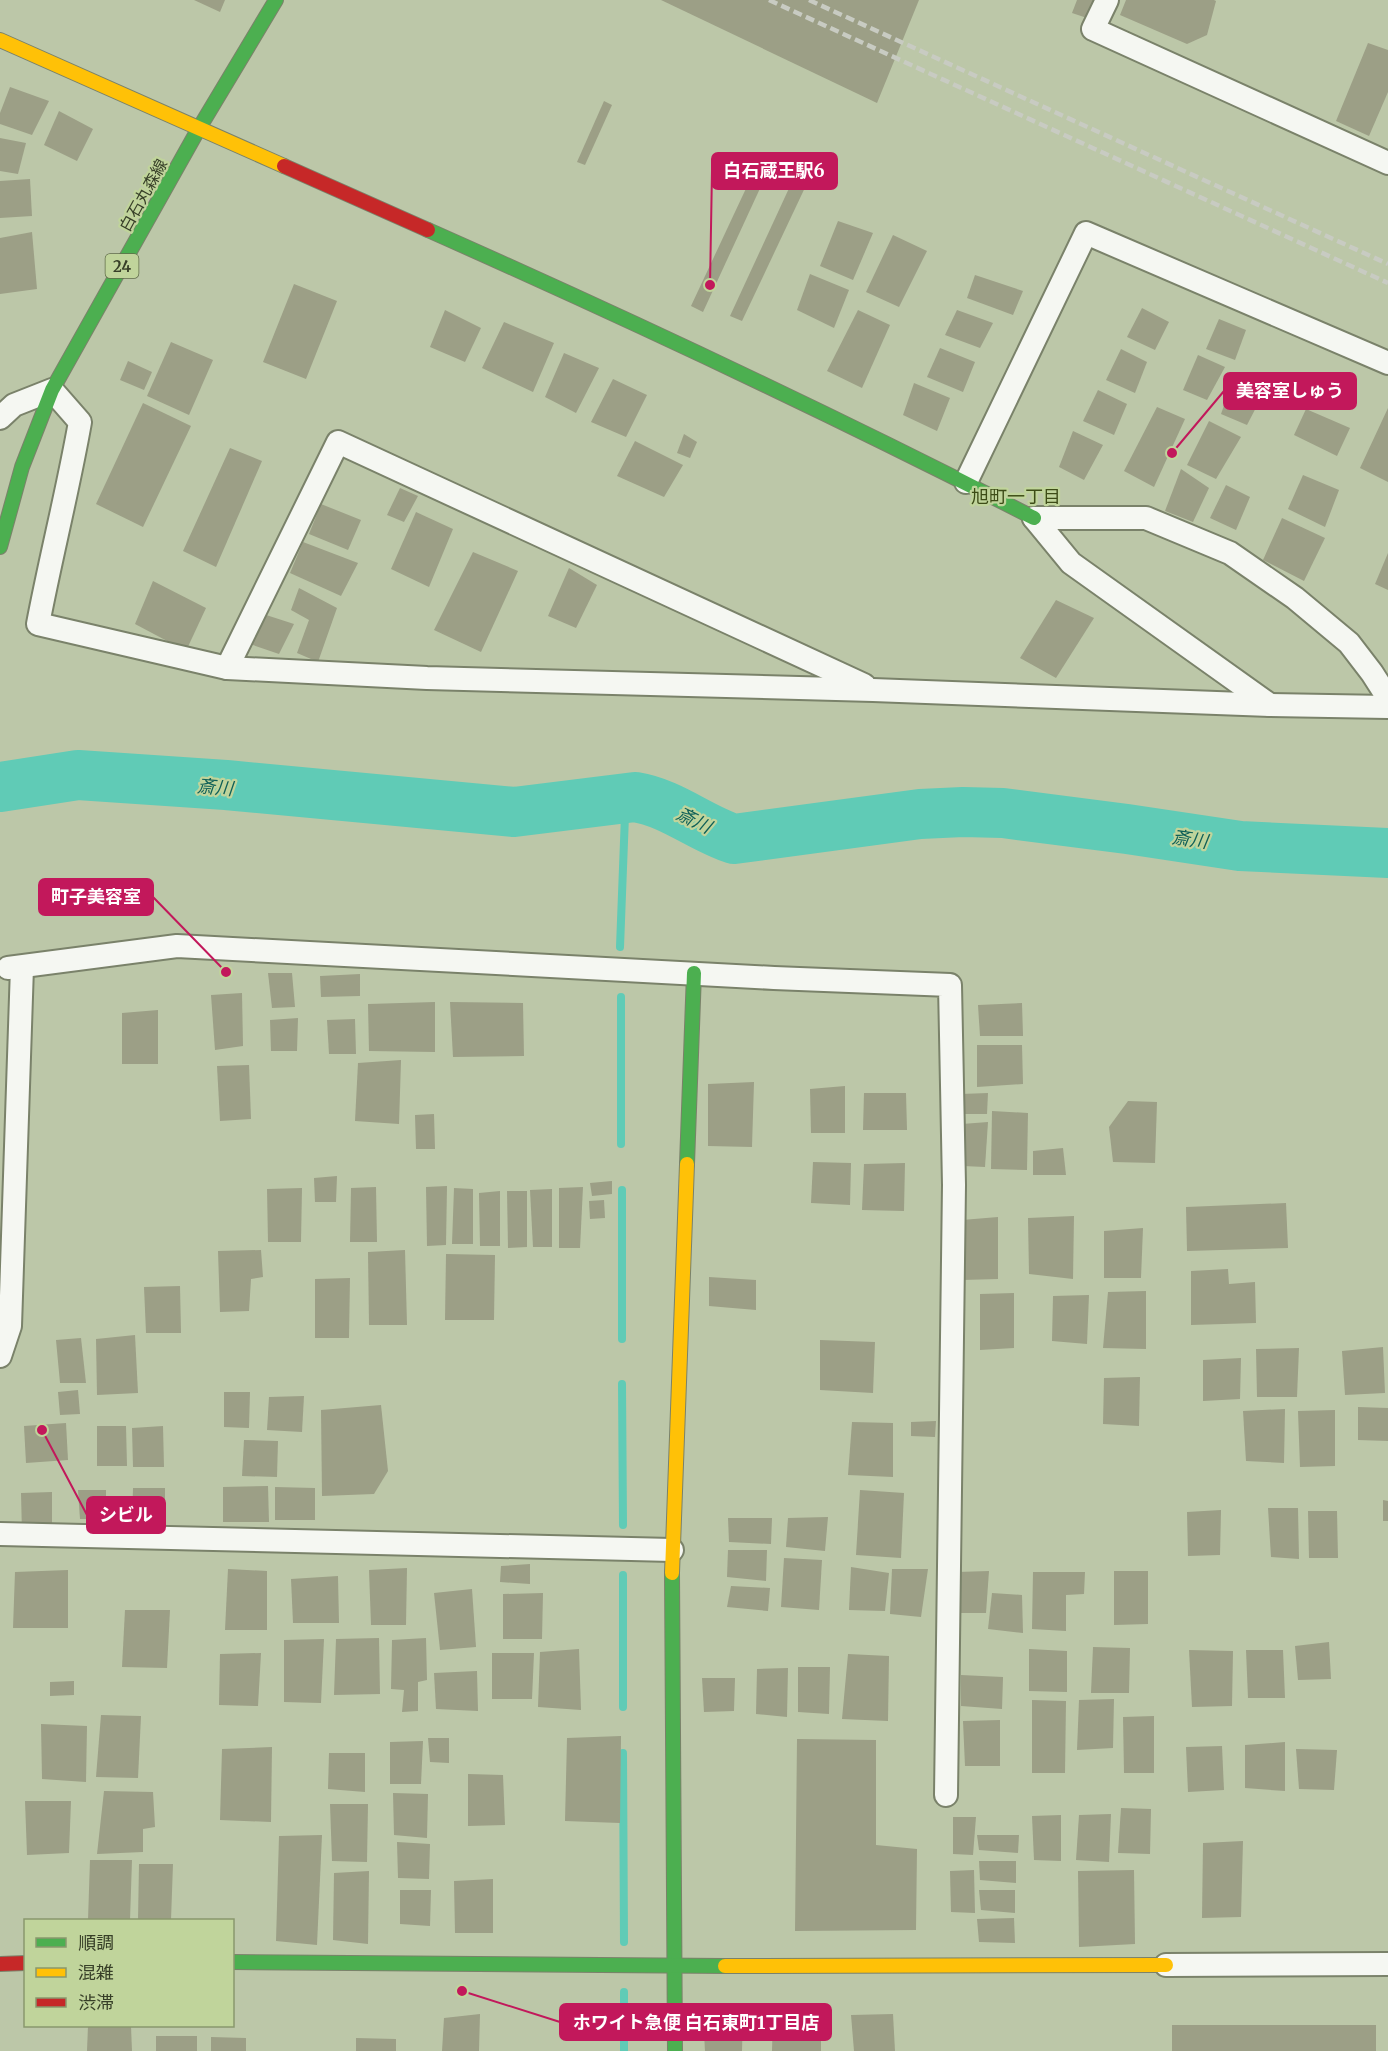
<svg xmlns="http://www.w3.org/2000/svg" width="1388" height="2051" font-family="Merriweather,'Noto Sans JP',serif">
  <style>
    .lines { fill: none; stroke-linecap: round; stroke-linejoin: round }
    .stream { stroke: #60cbb6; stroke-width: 8 }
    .river { stroke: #60cbb6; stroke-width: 50 }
    .building { fill: #9c9f86 }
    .street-casing { stroke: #7a826a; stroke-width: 26 }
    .fast-casing { stroke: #7a826a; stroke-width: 16 }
    .slow-casing { stroke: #7a826a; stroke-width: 16 }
    .jam-casing { stroke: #7a826a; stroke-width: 16 }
    .street { stroke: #f5f7f2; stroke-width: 22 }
    .fast { stroke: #4caf50; stroke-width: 14 }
    .slow { stroke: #ffc107; stroke-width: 14 }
    .jam { stroke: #c62828; stroke-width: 14 }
    .rail { stroke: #c8cbc2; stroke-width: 4.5; stroke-dasharray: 9 4.5; stroke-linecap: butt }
    .labels { text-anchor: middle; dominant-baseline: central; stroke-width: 4.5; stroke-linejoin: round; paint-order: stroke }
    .shield { fill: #c0d49b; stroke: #606c4a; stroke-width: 1.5 }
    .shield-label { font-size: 15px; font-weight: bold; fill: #373f28 }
    .street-label { font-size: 16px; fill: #373f28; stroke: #c0d49b }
    .neighbourhood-label { font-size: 18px; fill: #3d4c17; stroke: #c0d49b }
    .water-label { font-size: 18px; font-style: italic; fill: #0f6058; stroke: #c0d49b }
    .leader { fill: none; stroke: #c2185b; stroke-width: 2 }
    .callout-dot { fill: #c2185b; stroke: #c0d49b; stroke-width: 2 }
    .callout { fill: #c2185b; stroke: #c2185b; stroke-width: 2 }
    .callout-label { font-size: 18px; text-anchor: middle; font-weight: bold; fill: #fff }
  </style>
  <rect width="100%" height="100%" fill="#bcc7a8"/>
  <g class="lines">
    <g class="stream">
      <path d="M620,947L625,815L623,797"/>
      <path d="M621,997V1144"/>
      <path d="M622,1190V1339"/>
      <path d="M622,1384L623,1525"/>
      <path d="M623,1707V1575"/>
      <path d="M623,1753L624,1942"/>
      <path d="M624,2051V1992"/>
    </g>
    <path class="river" d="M0,787L78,775L226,785L514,812L635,797C672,803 700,828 734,839L920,814L963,812L1003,813L1127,829L1240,846L1388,853"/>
  </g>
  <g class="building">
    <path d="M194,0H225L220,12Z"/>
    <path d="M661,0H919L877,103Z"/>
    <path d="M1077,0H1097L1090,19L1072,13Z"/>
    <path d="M1126,0H1214L1216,1L1207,35L1187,44L1120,15Z"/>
    <path d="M1368,43L1388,50V92L1369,136L1336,121Z"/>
    <path d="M10,87L49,101L32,135L0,124V113Z"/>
    <path d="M604,101L612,105L585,165L577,162Z"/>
    <path d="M59,111L93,129L77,161L44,145Z"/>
    <path d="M0,138L26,143L18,174L0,171Z"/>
    <path d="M757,165L768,171L703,312L691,306Z"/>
    <path d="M797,171L810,177L742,321L730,316Z"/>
    <path d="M30,179L32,216L0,218V181Z"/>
    <path d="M838,221L873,233L853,280L820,266Z"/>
    <path d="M32,232L37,289L0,294V238Z"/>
    <path d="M893,235L927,251L899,307L866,292Z"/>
    <path d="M810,274L849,290L834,328L797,310Z"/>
    <path d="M975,275L1023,291L1013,315L967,298Z"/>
    <path d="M294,284L337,301L306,379L263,362Z"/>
    <path d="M1142,308L1169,322L1155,350L1127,337Z"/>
    <path d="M445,310L481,328L465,362L430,347Z"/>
    <path d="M858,310L890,325L862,388L827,371Z"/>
    <path d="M957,310L993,323L980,348L945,335Z"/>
    <path d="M1219,319L1246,330L1235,360L1206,349Z"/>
    <path d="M504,322L554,343L533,392L482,368Z"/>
    <path d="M171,342L213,360L189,415L147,396Z"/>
    <path d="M940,348L975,362L963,392L927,377Z"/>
    <path d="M1121,349L1147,362L1135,393L1106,380Z"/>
    <path d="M564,353L599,368L576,413L545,397Z"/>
    <path d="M1198,355L1225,367L1207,400L1183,390Z"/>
    <path d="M128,361L152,372L144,390L120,380Z"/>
    <path d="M613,379L647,395L626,437L591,422Z"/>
    <path d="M914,383L950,398L937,431L903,415Z"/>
    <path d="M1232,383L1261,398L1247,425L1221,414Z"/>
    <path d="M1098,390L1127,404L1114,435L1083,421Z"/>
    <path d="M143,403L191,426L143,527L96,504Z"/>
    <path d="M1157,407L1185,419L1154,487L1124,471Z"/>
    <path d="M1388,408V482L1360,468Z"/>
    <path d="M1306,409L1350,428L1337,456L1294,435Z"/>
    <path d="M1209,421L1241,437L1216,479L1187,465Z"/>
    <path d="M1073,431L1103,445L1084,480L1059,467Z"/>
    <path d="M684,434L697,442L690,458L677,453Z"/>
    <path d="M635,441L683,465L664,497L617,476Z"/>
    <path d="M230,448L262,461L216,567L183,551Z"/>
    <path d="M1181,469L1209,488L1193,522L1165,511Z"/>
    <path d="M1303,475L1339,490L1325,527L1288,509Z"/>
    <path d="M1226,485L1250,497L1236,530L1210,518Z"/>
    <path d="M400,488L418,496L404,522L387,515Z"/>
    <path d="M321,504L361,520L348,550L309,534Z"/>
    <path d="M416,512L453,529L429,587L391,569Z"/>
    <path d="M1282,518L1325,538L1304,581L1263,560Z"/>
    <path d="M303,542L358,563L341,596L290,573Z"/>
    <path d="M473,552L518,571L481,652L434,630Z"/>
    <path d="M1388,553V590L1375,584Z"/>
    <path d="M569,568L597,585L576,628L548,616Z"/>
    <path d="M153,581L206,608L186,651L135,624Z"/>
    <path d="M299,588L337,608L318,662L297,653L309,620L291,610Z"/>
    <path d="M1056,600L1094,618L1056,678L1020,658Z"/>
    <path d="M260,613L294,624L279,654L250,644Z"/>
    <path d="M268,973H292L295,1007L272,1008Z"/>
    <path d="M360,974V996L321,997L320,976Z"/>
    <path d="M242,993L243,1046L215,1050L211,995Z"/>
    <path d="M435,1002V1052L369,1051L368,1004Z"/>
    <path d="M450,1002L523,1003L524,1056L453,1057Z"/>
    <path d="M1022,1003L1023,1036H980L978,1005Z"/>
    <path d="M158,1010V1064H122V1013Z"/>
    <path d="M298,1018L297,1051H271L270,1020Z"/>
    <path d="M355,1019L356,1054H329L327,1020Z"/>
    <path d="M977,1045H1022L1023,1084L977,1087Z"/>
    <path d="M401,1060L399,1124L355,1121L358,1063Z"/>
    <path d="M249,1065L251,1119L220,1121L217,1066Z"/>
    <path d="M754,1082L752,1147L708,1146V1084Z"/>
    <path d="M845,1086V1133H811L810,1089Z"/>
    <path d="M864,1093H906L907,1130H863Z"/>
    <path d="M988,1093L987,1114H961V1094Z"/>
    <path d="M1128,1101L1157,1102L1155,1163L1113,1162L1109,1127Z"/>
    <path d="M992,1111L1028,1113L1027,1170L991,1169Z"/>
    <path d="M434,1114L435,1149H416L415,1115Z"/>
    <path d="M988,1122L985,1167L963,1166L962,1124Z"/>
    <path d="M1063,1148L1066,1175H1033V1151Z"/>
    <path d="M813,1162L851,1163L850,1205L811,1203Z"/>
    <path d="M905,1163L904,1211L862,1210L864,1164Z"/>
    <path d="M337,1176L336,1202H315L314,1178Z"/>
    <path d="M612,1181V1194L592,1196L590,1183Z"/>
    <path d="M447,1186L446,1245L427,1246L426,1187Z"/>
    <path d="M376,1187L377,1242H350L351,1188Z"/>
    <path d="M583,1187L580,1248H559V1188Z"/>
    <path d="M302,1188L301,1242H268L267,1189Z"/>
    <path d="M454,1188L473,1189V1244H452Z"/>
    <path d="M552,1189V1247H533L530,1190Z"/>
    <path d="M500,1191V1246H480L479,1193Z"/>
    <path d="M507,1191H527V1247L508,1248Z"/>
    <path d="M604,1200L605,1218L590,1219L589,1201Z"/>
    <path d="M1286,1203L1288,1248L1187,1251L1186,1207Z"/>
    <path d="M1074,1216L1073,1279L1029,1274L1028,1218Z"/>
    <path d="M998,1217V1279L962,1280V1220Z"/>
    <path d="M1143,1228L1141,1278H1104V1231Z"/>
    <path d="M261,1250L263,1277L251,1279L249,1311L220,1312L218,1251Z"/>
    <path d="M405,1250L407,1325H369L368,1252Z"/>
    <path d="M446,1254L495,1255L494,1320H445Z"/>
    <path d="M1228,1269L1229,1284L1255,1282L1256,1323L1191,1325V1271Z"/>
    <path d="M709,1277L756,1280V1310L709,1306Z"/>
    <path d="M350,1278L349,1338H315V1279Z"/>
    <path d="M180,1286L181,1333H146L144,1287Z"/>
    <path d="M1146,1291V1349L1103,1348L1108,1292Z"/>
    <path d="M1014,1293V1348L980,1350V1294Z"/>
    <path d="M1089,1295L1087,1344L1052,1341L1053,1296Z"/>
    <path d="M135,1335L138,1393L97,1395L96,1339Z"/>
    <path d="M81,1338L86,1383H60L56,1340Z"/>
    <path d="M820,1340L875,1342L873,1393L820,1390Z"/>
    <path d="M1383,1347L1385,1393L1345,1395L1342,1351Z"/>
    <path d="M1299,1348L1297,1397H1257L1256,1349Z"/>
    <path d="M1241,1358L1240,1399L1203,1401V1360Z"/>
    <path d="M1140,1377L1139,1426L1103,1424L1104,1378Z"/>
    <path d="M78,1390L80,1414L60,1415L58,1392Z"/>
    <path d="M224,1392H250L249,1428L224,1427Z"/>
    <path d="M304,1396L302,1432L267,1430L269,1397Z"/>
    <path d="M381,1405L388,1471L374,1494L322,1496L321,1410Z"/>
    <path d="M1358,1407L1388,1408V1441L1358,1440Z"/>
    <path d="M1285,1409L1284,1463L1246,1461L1243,1411Z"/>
    <path d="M1335,1410V1466L1300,1467L1298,1411Z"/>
    <path d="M936,1421L935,1437L911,1436V1422Z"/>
    <path d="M852,1422L893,1423V1477L848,1475Z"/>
    <path d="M66,1423L68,1460L26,1463L24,1426Z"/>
    <path d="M97,1426H126L127,1466H97Z"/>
    <path d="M163,1426L164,1467H133L132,1428Z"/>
    <path d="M244,1440L278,1441L277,1477L242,1476Z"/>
    <path d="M268,1486L269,1522H223V1487Z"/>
    <path d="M275,1487L315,1488V1520H275Z"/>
    <path d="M133,1488H165V1523L132,1520Z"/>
    <path d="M78,1490H106V1519H80Z"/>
    <path d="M860,1490L904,1493L901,1558L856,1555Z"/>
    <path d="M52,1492V1533H22L21,1493Z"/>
    <path d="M1383,1500L1388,1501V1521H1383Z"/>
    <path d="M1268,1508H1298L1299,1559L1271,1557Z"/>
    <path d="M1221,1510L1220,1555L1188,1556L1187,1512Z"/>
    <path d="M1308,1511H1337L1338,1558H1309Z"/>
    <path d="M828,1517L825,1551L786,1547L788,1518Z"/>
    <path d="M728,1518H772L771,1544L729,1542Z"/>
    <path d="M728,1550H767L766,1581L727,1577Z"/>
    <path d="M784,1558L822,1560L819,1610L781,1607Z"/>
    <path d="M530,1564V1584L500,1582L501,1566Z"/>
    <path d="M851,1567L889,1573L885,1611L849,1610Z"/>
    <path d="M407,1568L406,1625H371L369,1570Z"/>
    <path d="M228,1569L267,1571V1630H225Z"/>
    <path d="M892,1569H928L921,1617L890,1614Z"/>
    <path d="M68,1570V1628H13L15,1572Z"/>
    <path d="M989,1571L986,1613H957V1572Z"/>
    <path d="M1114,1571H1148V1624L1114,1625Z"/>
    <path d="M1033,1572H1085L1084,1594L1066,1595V1631L1032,1629Z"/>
    <path d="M338,1576L339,1623H293L291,1579Z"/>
    <path d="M731,1586L770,1588L768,1611L727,1607Z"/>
    <path d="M472,1589L476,1647L440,1650L434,1593Z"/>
    <path d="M543,1593L542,1639H503V1594Z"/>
    <path d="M992,1593L1022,1595L1023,1633L988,1629Z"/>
    <path d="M125,1610H170L167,1668L122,1667Z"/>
    <path d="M379,1638L380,1694L334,1695L336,1639Z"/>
    <path d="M426,1638L427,1680L418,1682V1711L402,1712L404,1690L391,1689L392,1640Z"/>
    <path d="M324,1639L321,1703L284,1702V1640Z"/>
    <path d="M1329,1642L1331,1679L1298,1680L1295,1646Z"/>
    <path d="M1093,1647L1130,1648L1129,1693H1091Z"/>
    <path d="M579,1649L581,1710L538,1707L540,1652Z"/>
    <path d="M1029,1649L1067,1651V1692L1029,1691Z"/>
    <path d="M1189,1650L1233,1651L1232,1706L1192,1707Z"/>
    <path d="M1246,1650H1283L1285,1698H1248Z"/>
    <path d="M261,1653L258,1706L219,1705L220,1654Z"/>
    <path d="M492,1653H534L532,1699H492Z"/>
    <path d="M848,1654L889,1656L888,1721L842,1719Z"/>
    <path d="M798,1667H830L829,1714L798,1712Z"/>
    <path d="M788,1668L787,1717L756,1714L757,1669Z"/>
    <path d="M477,1671L478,1711L436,1709L434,1673Z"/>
    <path d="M961,1675L1003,1677L1002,1709L961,1706Z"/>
    <path d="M702,1678H735L734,1711L704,1712Z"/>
    <path d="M74,1681V1695L50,1696V1682Z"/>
    <path d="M1114,1699L1113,1748L1077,1750L1079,1700Z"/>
    <path d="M1032,1700L1066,1701L1065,1773H1032Z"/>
    <path d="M101,1715L141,1716L138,1778L96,1777Z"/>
    <path d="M1154,1716V1773H1124L1123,1717Z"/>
    <path d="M1000,1720V1766H965L963,1721Z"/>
    <path d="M41,1724L87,1726L86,1782L42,1779Z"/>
    <path d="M621,1736L620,1823L565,1821L567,1738Z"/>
    <path d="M428,1738H449V1763L430,1762Z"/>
    <path d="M797,1739L876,1740V1845L917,1849L916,1930L795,1931Z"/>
    <path d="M423,1741L421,1784H390V1742Z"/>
    <path d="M1285,1742V1791L1245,1788V1745Z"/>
    <path d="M1222,1746L1224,1790L1188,1792L1186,1747Z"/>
    <path d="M272,1747L271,1822L220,1820L222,1749Z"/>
    <path d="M1296,1749L1337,1750L1334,1790L1299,1789Z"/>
    <path d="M329,1753H365V1792L328,1789Z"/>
    <path d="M468,1774L503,1775L505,1825L468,1826Z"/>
    <path d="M104,1791L153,1792L155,1827L143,1829V1852L97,1854Z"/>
    <path d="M393,1793L428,1794L427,1838L394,1835Z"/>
    <path d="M25,1801H71L69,1853L27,1855Z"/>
    <path d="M330,1804H368L367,1862L332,1861Z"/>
    <path d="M1121,1808L1151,1809L1150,1854L1118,1853Z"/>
    <path d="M1111,1814L1109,1862L1076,1860L1079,1815Z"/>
    <path d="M1061,1815V1861L1034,1860L1032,1816Z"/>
    <path d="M953,1817H976L973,1855L953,1854Z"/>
    <path d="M322,1835L317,1945L276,1941L279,1836Z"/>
    <path d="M977,1835H1019L1018,1853L979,1850Z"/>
    <path d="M1243,1841L1241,1917L1202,1918L1203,1843Z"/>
    <path d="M397,1842L430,1844L429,1879L398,1878Z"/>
    <path d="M90,1860H132L130,1920H88Z"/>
    <path d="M979,1861H1016V1883L980,1880Z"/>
    <path d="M139,1864H173L171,1920H138Z"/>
    <path d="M974,1870L975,1913L951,1912L950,1871Z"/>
    <path d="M1134,1870L1135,1944L1079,1947L1078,1871Z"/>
    <path d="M369,1871L368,1944L333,1940L334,1873Z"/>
    <path d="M493,1879V1933H455L454,1881Z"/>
    <path d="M400,1890H431L430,1926L400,1924Z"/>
    <path d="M979,1890H1015V1913L981,1910Z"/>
    <path d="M1014,1918L1015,1943L979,1942L977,1919Z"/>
    <path d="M480,2014L479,2051H442L444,2018Z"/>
    <path d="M743,2014L742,2051H705L703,2015Z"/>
    <path d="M893,2014L895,2051H854L851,2015Z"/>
    <path d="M773,2017H821V2051H772Z"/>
    <rect x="1172" y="2025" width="204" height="26"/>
    <path d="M88,2026H131L132,2051H87Z"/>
    <rect x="156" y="2036" width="41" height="15"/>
    <path d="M211,2037L246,2038V2051H211Z"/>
    <path d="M356,2038L396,2039V2051H356Z"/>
  </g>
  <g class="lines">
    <defs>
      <g id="street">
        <path d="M1107,0L1093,29L1388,163"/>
        <path d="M0,418L14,405L52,390L80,422C68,490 51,556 38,624L227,668L427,678L873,690L1270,705L1388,707"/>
        <path d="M966,482L1086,233L1388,363"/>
        <path d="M1034,518H1146L1230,553L1295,598L1349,643L1372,673L1388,698"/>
        <path d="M1034,518L1071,563L1270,705"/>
        <path d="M227,668L338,442L864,685"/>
        <path d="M8,968L177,946L774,978L950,985L954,1185L946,1795"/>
        <path d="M0,1356L10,1326L22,967"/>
        <path d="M0,1534L672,1550"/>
        <path d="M1166,1965L1388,1964"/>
      </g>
      <g id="fast">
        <path d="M428,230C633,321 835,416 1034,518"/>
        <path d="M0,547L22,467L52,390L198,130L276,0"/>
        <path d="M687,1164L694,973"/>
        <path d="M672,1573L675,2051"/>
        <path d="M232,1962L725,1966"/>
      </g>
      <g id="slow">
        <path d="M0,40L284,166"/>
        <path d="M672,1573L687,1164"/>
        <path d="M725,1966L1166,1965"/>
      </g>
      <g id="jam">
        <path d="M284,166L428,230"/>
        <path d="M0,1964L26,1963"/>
      </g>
    </defs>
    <use href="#street" class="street-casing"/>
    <use href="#fast" class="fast-casing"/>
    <use href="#slow" class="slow-casing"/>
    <use href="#jam" class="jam-casing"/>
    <use href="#street" class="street"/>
    <use href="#fast" class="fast"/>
    <use href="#slow" class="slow"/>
    <use href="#jam" class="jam"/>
    <g class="rail">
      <path d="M769,0L1388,283"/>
      <path d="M809,0L1388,264"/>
    </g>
  </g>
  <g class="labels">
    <rect class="shield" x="105.5" y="254" width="33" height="24" rx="4.5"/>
    <g class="shield-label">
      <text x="122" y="266">24</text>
    </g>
    <g class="street-label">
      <text transform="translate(143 195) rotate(-61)">白石丸森線</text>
    </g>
    <g class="neighbourhood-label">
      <text x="1016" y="496">旭町一丁目</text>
    </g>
    <g class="water-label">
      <text transform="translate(215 787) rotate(5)">斎川</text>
      <text transform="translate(694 820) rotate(26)">斎川</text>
      <text transform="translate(1190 839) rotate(8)">斎川</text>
    </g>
  </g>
  <path class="leader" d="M710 285L712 171M1172 453L1224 391M226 972L153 897M42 1430L87 1515M462 1991L560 2022"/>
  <g class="callout-dot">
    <circle cx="710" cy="285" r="6"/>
    <circle cx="1172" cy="453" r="6"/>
    <circle cx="226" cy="972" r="6"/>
    <circle cx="42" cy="1430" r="6"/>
    <circle cx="462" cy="1991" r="6"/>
  </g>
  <g class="callout">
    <rect x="712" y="153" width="125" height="36" rx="6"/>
    <rect x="1224" y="373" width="132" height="36" rx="6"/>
    <rect x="39" y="879" width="114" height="36" rx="6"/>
    <rect x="87" y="1497" width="78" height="36" rx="6"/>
    <rect x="560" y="2004" width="271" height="36" rx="6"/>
  </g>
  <g class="callout-label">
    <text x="774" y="177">白石蔵王駅6</text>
    <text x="1290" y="397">美容室しゅう</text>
    <text x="96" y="903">町子美容室</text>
    <text x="126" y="1521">シビル</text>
    <text x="696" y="2029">ホワイト急便 白石東町1丁目店</text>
  </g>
  <rect x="24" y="1919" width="210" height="108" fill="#c0d49b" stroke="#89986d" stroke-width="1.5"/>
  <rect x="36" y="1938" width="30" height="9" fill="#4caf50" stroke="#89986d" stroke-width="1.5"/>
  <text x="78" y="1949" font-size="18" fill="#373f28">順調</text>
  <rect x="36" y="1968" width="30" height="9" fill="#ffc107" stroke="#89986d" stroke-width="1.5"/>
  <text x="78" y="1979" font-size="18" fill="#373f28">混雑</text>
  <rect x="36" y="1998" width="30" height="9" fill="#c62828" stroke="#89986d" stroke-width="1.5"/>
  <text x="78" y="2009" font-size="18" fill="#373f28">渋滞</text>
</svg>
